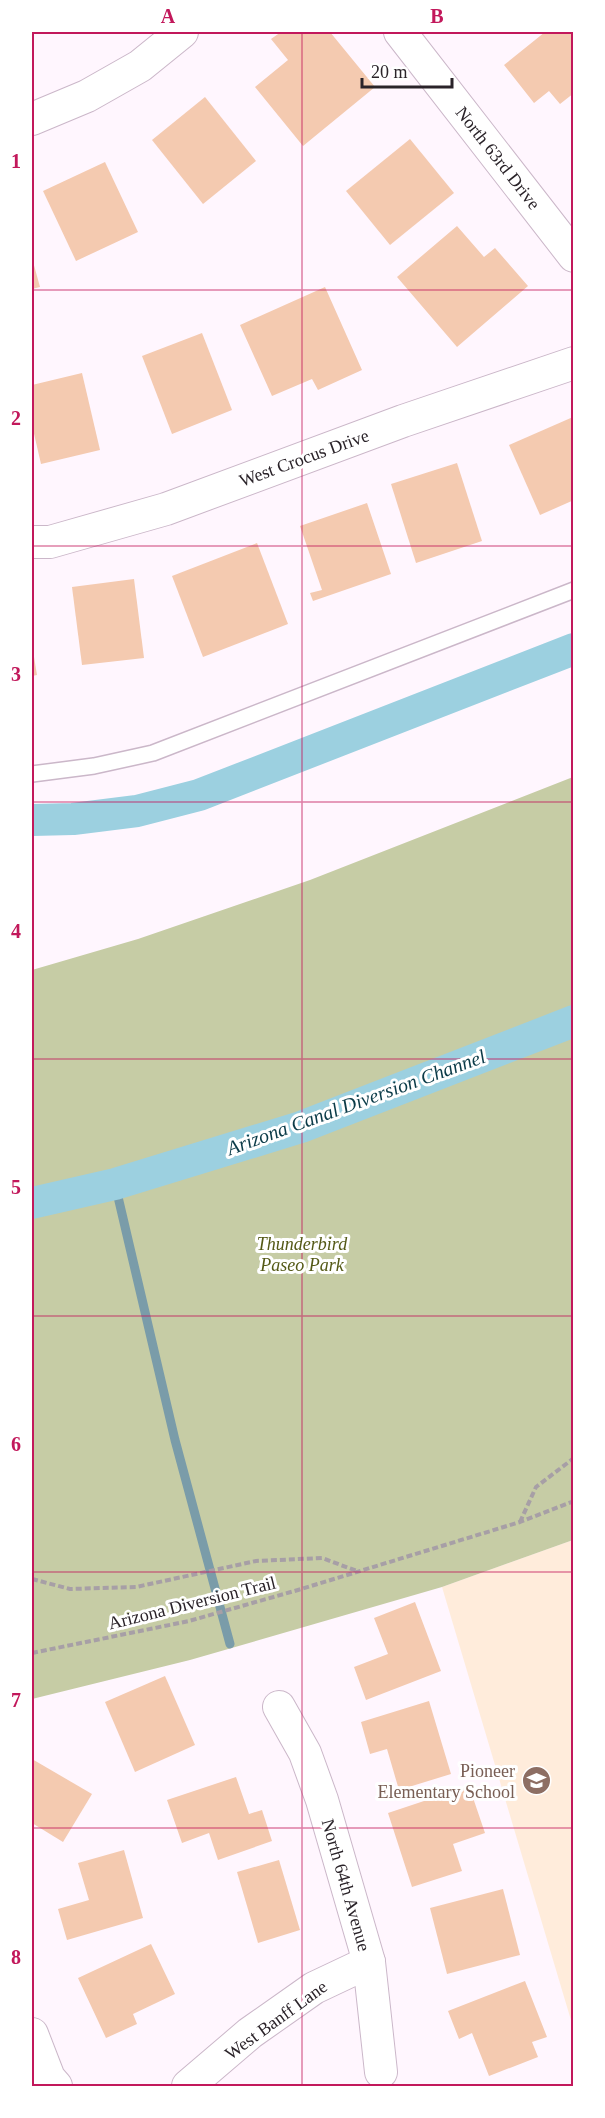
<svg xmlns="http://www.w3.org/2000/svg" width="605" height="2118" font-family="'Times New Roman',serif">
  <style>
    .education { fill: #ffecdb }
    .green { fill: #c6cca5 }
    .lines { fill: none; stroke-linecap: round; stroke-linejoin: round }
    .stream { stroke: #7a9ca9; stroke-width: 9 }
    .canal { stroke: #9cd0e0; stroke-width: 32 }
    .building { fill: #f4cab0 }
    .service-casing { stroke: #cbb7c9; stroke-width: 18 }
    .minor-casing { stroke: #cbb7c9; stroke-width: 34 }
    .path { stroke: #a79fa6; stroke-width: 4; stroke-dasharray: 6 3; stroke-linecap: butt }
    .service { stroke: #fff; stroke-width: 15 }
    .minor { stroke: #fff; stroke-width: 32 }
    .grid { fill: none; stroke: #c2185b; stroke-width: 1.5; stroke-opacity: 0.55 }
    .labels { text-anchor: middle; dominant-baseline: central; stroke-width: 6; stroke-linejoin: round; paint-order: stroke }
    .street-label { font-size: 18px; fill: #2a2329; stroke: #fff }
    .park-label { font-size: 18px; font-style: italic; fill: #545916; stroke: #fff }
    .education-label { font-size: 18px; fill: #785e54; stroke: #fff; text-anchor: end }
    .water-label { font-size: 20px; font-style: italic; fill: #0b3b48; stroke: #fff }
    .neatline { fill: none; stroke: #c2185b; stroke-width: 2 }
    .grid-label { font-size: 20px; text-anchor: middle; font-weight: bold; fill: #c2185b }
  </style>
  <rect width="100%" height="100%" fill="#fff6fe"/>
  <path class="education" d="M573,1540V2027L442,1587Z"/>
  <path class="green" d="M573,777V1540L442,1587L190,1660L32,1699V970L138,939L310,880Z"/>
  <g class="lines">
    <path class="stream" d="M115,1184L175,1440L230,1644"/>
    <g class="canal">
      <path d="M32,820L73,819L137,811L199,795L574,649"/>
      <path d="M32,1203L115,1184L301,1127L574,1021"/>
    </g>
  </g>
  <g class="building">
    <path d="M281,32H330L375,87L303,146L255,87L288,60L271,39Z"/>
    <path d="M545,32H574V93L560,104L549,91L534,103L504,65Z"/>
    <path d="M205,97L256,161L203,204L152,140Z"/>
    <path d="M410,139L454,193L390,245L346,191Z"/>
    <path d="M105,162L138,232L76,261L43,191Z"/>
    <path d="M457,226L484,257L495,248L528,286L457,347L397,277Z"/>
    <path d="M32,258L40,287L32,289Z"/>
    <path d="M325,287L362,370L318,390L312,379L272,396L240,325Z"/>
    <path d="M202,333L232,410L172,434L142,356Z"/>
    <path d="M82,373L100,450L41,464L32,425V385Z"/>
    <path d="M573,417L574,500L540,515L509,445Z"/>
    <path d="M457,463L482,541L416,563L391,484Z"/>
    <path d="M367,503L391,574L313,601L310,593L322,590L300,526Z"/>
    <path d="M257,543L288,624L203,657L172,576Z"/>
    <path d="M134,579L144,658L82,665L72,587Z"/>
    <path d="M32,645L37,675L32,676Z"/>
    <path d="M415,1602L441,1671L366,1700L354,1667L388,1654L374,1618Z"/>
    <path d="M165,1676L195,1745L135,1772L105,1702Z"/>
    <path d="M429,1701L451,1774L399,1790L387,1749L370,1754L361,1722Z"/>
    <path d="M32,1759L92,1794L63,1842L32,1823Z"/>
    <path d="M236,1777L249,1814L262,1810L272,1841L218,1860L209,1833L182,1843L167,1800Z"/>
    <path d="M469,1786L485,1833L453,1844L462,1871L412,1887L388,1813Z"/>
    <path d="M124,1850L143,1918L67,1940L58,1909L89,1900L78,1863Z"/>
    <path d="M279,1860L300,1930L258,1943L237,1872Z"/>
    <path d="M503,1889L520,1955L447,1974L430,1908Z"/>
    <path d="M151,1944L175,1994L133,2014L137,2024L106,2038L78,1978Z"/>
    <path d="M525,1981L547,2037L532,2042L538,2057L489,2076L472,2033L459,2039L448,2011Z"/>
  </g>
  <g class="lines">
    <defs>
      <path id="service" d="M32,774L94,766L153,753L574,590"/>
      <g id="minor">
        <path d="M400,32L574,256"/>
        <path d="M32,119L87,96L140,66L182,32"/>
        <path d="M32,542H50L166,509L403,421L574,363"/>
        <path d="M279,1707L305,1753L322,1800L369,1962L381,2072"/>
        <path d="M32,2034L49,2078L56,2086"/>
        <path d="M188,2086L250,2033L314,1988L369,1962"/>
      </g>
    </defs>
    <use href="#service" class="service-casing"/>
    <use href="#minor" class="minor-casing"/>
    <g class="path">
      <path d="M520,1522L536,1487L574,1458"/>
      <path d="M32,1579L70,1589L136,1587L256,1561L322,1558L357,1571"/>
      <path d="M32,1653L189,1621L298,1590L520,1522L574,1501"/>
    </g>
    <use href="#service" class="service"/>
    <use href="#minor" class="minor"/>
  </g>
  <path class="grid" d="M302,32V2086M32,290H574M32,546H574M32,802H574M32,1059H574M32,1316H574M32,1572H574M32,1828H574"/>
  <defs>
    <symbol id="school-disc" viewBox="-11 -11 22 22"><circle r="9.5" fill="#8d6e63" stroke="#fff"/><path d="M0-5L7-2L0 1L-7-2ZM-4 1L0 2.5L4 1V4Q0 6-4 4Z" fill="#fff"/></symbol>
  </defs>
  <g fill-rule="evenodd">
    <use href="#school-disc" x="520" y="1764" width="33" height="33"/>
  </g>
  <g class="labels">
    <g class="street-label">
      <text transform="translate(498 158) rotate(52)">North 63rd Drive</text>
      <text transform="translate(304 458) rotate(-20)">West Crocus Drive</text>
      <text transform="translate(192 1603) rotate(-14)">Arizona Diversion Trail</text>
      <text transform="translate(346 1885) rotate(74)">North 64th Avenue</text>
      <text transform="translate(276 2020) rotate(-36)">West Banff Lane</text>
    </g>
    <g class="park-label">
      <text x="302" y="1244">Thunderbird<tspan x="302" dy="21">Paseo Park</tspan></text>
    </g>
    <g class="education-label">
      <text x="515" y="1771">Pioneer<tspan x="515" dy="21">Elementary School</tspan></text>
    </g>
    <g class="water-label">
      <text transform="translate(356 1102) rotate(-20)">Arizona Canal Diversion Channel</text>
    </g>
  </g>
  <rect width="605" height="2118" fill="none" stroke="#ffffff" stroke-width="66"/>
  <path d="M362 78v9h90v-9" fill="none" stroke="#2a2329" stroke-width="3"/>
  <text x="371" y="78" font-size="18" fill="#2a2329" stroke="#ffffff" stroke-width="4.5" paint-order="stroke">20 m</text>
  <rect x="33" y="33" width="539" height="2052" class="neatline"/>
  <g class="grid-label">
    <text x="168" y="23">A</text>
    <text x="437" y="23">B</text>
    <text x="16" y="168">1</text>
    <text x="16" y="425">2</text>
    <text x="16" y="681">3</text>
    <text x="16" y="938">4</text>
    <text x="16" y="1194">5</text>
    <text x="16" y="1451">6</text>
    <text x="16" y="1707">7</text>
    <text x="16" y="1964">8</text>
  </g>
</svg>
